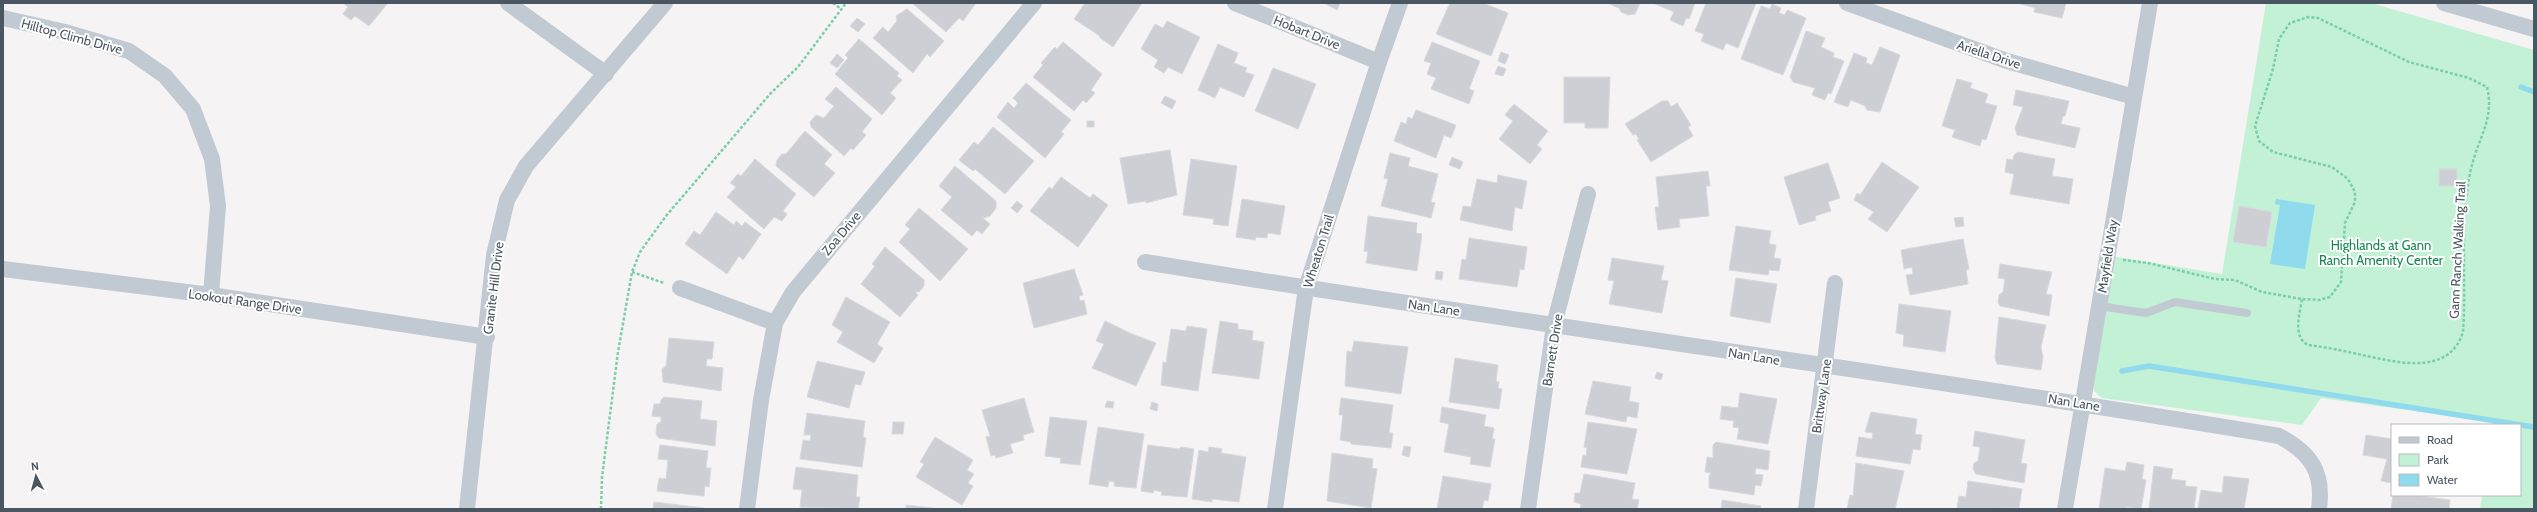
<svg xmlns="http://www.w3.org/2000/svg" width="2537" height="512" font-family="Cabin,sans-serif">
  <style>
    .green { fill: #c3f1d5 }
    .water { fill: #90daee }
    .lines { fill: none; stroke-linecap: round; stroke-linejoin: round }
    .stream { stroke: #90daee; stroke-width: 5.5 }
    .building { fill: #cdcfd5; stroke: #d7d9de }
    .path { stroke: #7ad0a6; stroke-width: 2.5; stroke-dasharray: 3 2; stroke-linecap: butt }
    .lane { stroke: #c1cad2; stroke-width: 8 }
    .street { stroke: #c1cad2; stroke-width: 16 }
    .labels { text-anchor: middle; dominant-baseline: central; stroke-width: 4; stroke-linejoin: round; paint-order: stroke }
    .street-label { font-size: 13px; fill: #4a5661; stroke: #fff }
    .park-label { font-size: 13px; fill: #17864f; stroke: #fff }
  </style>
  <rect width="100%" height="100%" fill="#f5f3f3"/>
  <path class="green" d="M2266,3H2371L2534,50V509H2480L2482,495H2520V425H2493V422L2321,398L2302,425L2102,398L2094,391L2093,381L2111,256L2222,274Z"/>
  <path class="water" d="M2276,199L2315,205L2305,269L2270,264L2280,205L2275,204Z"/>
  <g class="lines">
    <g class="stream">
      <path d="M2521,87L2534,92"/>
      <path d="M2122,371L2149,366L2534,427"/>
    </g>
  </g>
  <g class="building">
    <path d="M343,3H388L369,26L355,16L351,20L343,14L348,7Z"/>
    <path d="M912,3H976L963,21L959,18L946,32Z"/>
    <path d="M1085,3H1142L1113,47L1099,37L1100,36L1074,19Z"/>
    <path d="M1324,3H1340L1337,10Z"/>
    <path d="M1450,3H1483L1508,13L1491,56L1436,34Z"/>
    <path d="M1607,3H1640L1635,14L1628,15L1621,12L1619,8Z"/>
    <path d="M1653,3H1695L1689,19L1686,18L1683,26L1670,20L1674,12Z"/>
    <path d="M1706,3H1756L1738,48L1726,43L1723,50L1701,41L1704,34L1695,31Z"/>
    <path d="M2017,3H2066L2062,18L2034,12L2035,8Z"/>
    <path d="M1772,4L1781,8L1779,13L1785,15L1787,10L1806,18L1783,75L1741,59L1761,6L1770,9Z"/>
    <path d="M907,9L944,41L930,57L927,54L913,73L873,38L883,27L888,32L897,21L896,16Z"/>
    <path d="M857,18L865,24L858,32L850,26Z"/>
    <path d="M1167,21L1200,37L1182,74L1168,67L1164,73L1154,67L1158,60L1141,49L1155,24L1163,28Z"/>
    <path d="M1806,31L1825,38L1821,47L1834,53L1833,57L1844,61L1831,94L1828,93L1825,100L1812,95L1815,88L1793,82L1790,77Z"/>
    <path d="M859,39L899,73L897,76L902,80L890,93L896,98L882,115L835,74L848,58L845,55Z"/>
    <path d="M1063,42L1102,74L1091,90L1095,93L1086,103L1083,100L1074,111L1033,77L1043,65L1041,63L1055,47L1057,49Z"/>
    <path d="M1432,42L1480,61L1469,89L1474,91L1469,104L1431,89L1436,78L1427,74L1431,63L1424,61Z"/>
    <path d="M1218,44L1238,53L1234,63L1247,68L1245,72L1254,75L1244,97L1220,87L1215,98L1198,90Z"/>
    <path d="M1880,47L1900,55L1880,112L1867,110L1865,106L1851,100L1848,107L1834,102L1854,53L1867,58L1866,63L1872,65Z"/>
    <path d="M1501,52L1509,55L1505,64L1498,61Z"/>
    <path d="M837,54L844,60L837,68L830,63Z"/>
    <path d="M1498,66L1506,69L1503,76L1495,74Z"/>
    <path d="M1273,68L1316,84L1298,129L1255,111Z"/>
    <path d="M1564,77H1610L1608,128H1585V123H1564Z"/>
    <path d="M1957,79L1972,83L1970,88L1988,94L1985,103L1997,106L1986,140L1982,139L1980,146L1952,137L1955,130L1942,126Z"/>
    <path d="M1026,83L1071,120L1061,132L1064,134L1045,158L997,117L1008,102L1014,108L1018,103L1013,98Z"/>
    <path d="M836,87L872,119L862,132L866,135L853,150L851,148L844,156L811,127L810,122L816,115L824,118L834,106L825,99Z"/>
    <path d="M2016,90L2069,101L2065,116H2063L2061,124L2080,128L2075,148L2017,135L2015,128L2023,107L2013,105Z"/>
    <path d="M1165,96L1176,101L1172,109L1161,103Z"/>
    <path d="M1662,101H1668L1671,107L1677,103L1691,125L1688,127L1693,136L1651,162L1637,140L1639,139L1636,134L1633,135L1625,124Z"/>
    <path d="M1514,104L1548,131L1537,145L1542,149L1530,164L1499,139L1513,121L1505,115Z"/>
    <path d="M1416,110L1456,125L1451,138L1444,135L1436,158L1394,141L1401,122L1406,124L1408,117L1412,119Z"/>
    <rect x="1087" y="121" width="7" height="6"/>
    <path d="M993,127L1034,161L1005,194L975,169L973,171L959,160L974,142L978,145Z"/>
    <path d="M805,131L832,155L824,164L835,173L814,197L776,166L777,160L782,154H786Z"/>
    <path d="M1170,150L1177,195L1146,203V201L1128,204L1120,158Z"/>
    <path d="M2018,152L2055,159L2052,176L2073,179L2069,204L2010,194L2014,174L2005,172L2007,159L2013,160L2014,155Z"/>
    <path d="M1390,153L1410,158L1408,166L1438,174L1431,202L1435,203L1431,218L1381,206L1388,179L1384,178Z"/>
    <path d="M1452,157L1463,162L1460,169L1449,165Z"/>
    <path d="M755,159L796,194L783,211L787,214L782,221L774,217L764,229L727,197L736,187L730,183L738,174L741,176Z"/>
    <path d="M1191,159L1237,166L1228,226L1213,224L1214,219L1183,215Z"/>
    <path d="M1882,162L1919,187L1887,232L1868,219L1874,212L1854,200L1857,193L1860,195Z"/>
    <path d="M1828,163L1840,198L1828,202L1831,211L1815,216L1816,220L1799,225L1784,177Z"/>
    <path d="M955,166L996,201V208L990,216L983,218L990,224L982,234L977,230L972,236L941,210L952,197L939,186Z"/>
    <rect x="2439" y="169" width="18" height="17"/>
    <path d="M1708,171L1710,186H1706L1709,216L1679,219L1680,227L1658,230L1655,207H1659L1656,177Z"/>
    <path d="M1498,175L1527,181L1522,209L1515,207L1512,231L1460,220L1463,206L1471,207L1477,179L1497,183Z"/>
    <path d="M1061,177L1090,198L1093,194L1108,205L1078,247L1030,211L1049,187L1052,189Z"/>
    <path d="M1242,199L1285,206L1280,235L1268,233L1267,238L1256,237L1255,240L1236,237Z"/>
    <path d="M1017,201L1023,206L1017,213L1011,208Z"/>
    <path d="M2239,206L2272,212L2266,247L2233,242Z"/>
    <path d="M919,208L968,249L940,281L899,242L910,229L905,225Z"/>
    <path d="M716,212L734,225L736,221L742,226L745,222L761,234L743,260L739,256L727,274L685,244L694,231L700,235Z"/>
    <path d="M1368,216L1417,223L1416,233L1422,234L1417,271L1366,263L1368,252L1364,251Z"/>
    <path d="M1963,217L1964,226L1956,227L1954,218Z"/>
    <path d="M1736,226L1771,231L1769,244L1776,245L1774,258L1781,259L1779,271L1769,270L1768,275L1729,270Z"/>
    <path d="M1469,238L1527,247L1524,270L1520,269L1517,287L1459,279L1462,259L1466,260Z"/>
    <path d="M1963,239L1969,269L1966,270L1968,284L1910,295L1906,275L1913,274L1912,267L1904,269L1901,250Z"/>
    <path d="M885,247L924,280V286L919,292H915L918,295L900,317L861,284L875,266L872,264Z"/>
    <path d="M1612,258L1664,266L1661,280L1668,281L1662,313L1609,304L1614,281L1608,280Z"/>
    <path d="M2000,264L2052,272L2046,294L2052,295L2049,316L2000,306L1998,302L1999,295L2003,292L2005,279L1998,278Z"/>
    <path d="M1074,269L1083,295L1079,296L1080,301L1084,300L1087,314L1034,328L1023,283Z"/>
    <path d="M1436,271L1443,272L1442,280L1435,279Z"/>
    <path d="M1736,278L1777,284L1770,323L1730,316Z"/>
    <path d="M846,297L890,322L877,344L883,348L874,363L837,342L843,332L832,325Z"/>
    <path d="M1899,304L1951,311L1945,352L1903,346L1904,335L1896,333Z"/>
    <path d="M1999,317L2046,325L2041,347L2043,357L2041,370L1997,364L1995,358Z"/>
    <path d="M1105,321L1132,334L1156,343L1136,386L1092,368L1104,344L1096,341Z"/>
    <path d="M1220,321L1238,324V329L1253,331L1252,340L1264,342L1259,379L1212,373Z"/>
    <path d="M1187,326L1207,329L1198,391L1161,385L1163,362L1166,363L1171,329L1186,331Z"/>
    <path d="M669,338L714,342L712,359H707L706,366L723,368L721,391L663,382L662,369L666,366Z"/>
    <path d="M1354,341L1408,347L1401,394L1345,386L1347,351L1352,352Z"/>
    <path d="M1455,358L1498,365L1496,381L1499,382L1498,388L1502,389L1499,409L1449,402Z"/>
    <path d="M817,361L865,372L861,385L855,384L849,408L807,397Z"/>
    <path d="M1657,372L1663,374L1661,380L1655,378Z"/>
    <path d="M1593,381L1631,387L1629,401L1639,403L1637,418L1627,416L1626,422L1585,414Z"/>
    <path d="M1740,393L1777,399L1768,444L1737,439L1739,428L1733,427L1734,421L1720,419L1722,406L1738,408Z"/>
    <path d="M664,397L702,401L700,419L717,421L715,446L659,438L656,434L657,424L661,422V417L652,416L654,404H660L661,400Z"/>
    <path d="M1024,398L1034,432L1023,435L1024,440L1010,444L1013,453L996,458L995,455L991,456L986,437L990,436L982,410Z"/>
    <path d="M1341,398L1393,405L1389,433H1393L1391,448L1351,444V442L1340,440L1343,415H1339Z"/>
    <path d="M1107,401L1114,402L1113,408L1105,407Z"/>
    <path d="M1152,402L1158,404L1157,411L1150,409Z"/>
    <path d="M1442,407L1486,415L1484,426L1494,428L1492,439H1495L1490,467L1470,464L1471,457L1444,452L1449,424L1440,422Z"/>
    <path d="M1871,412L1917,419L1915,434L1922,435L1920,450L1913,449L1910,464L1856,456L1859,437L1872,439L1873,433L1865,432Z"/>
    <path d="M807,413L865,421L863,437L866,438L862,467L800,459L803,440L810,441L811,435H804Z"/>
    <path d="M1050,417L1087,421L1080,465L1060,463L1061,458L1045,456Z"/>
    <path d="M893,422H904L903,434H892Z"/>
    <path d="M1588,422L1637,429L1627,474L1581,467L1583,455L1586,456L1587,448L1584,447Z"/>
    <path d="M1098,427L1144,434L1136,488L1114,486L1115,482L1109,481L1108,487L1089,484Z"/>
    <path d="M1975,431L2025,440L2021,463L2027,464L2024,483L1976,474L1973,469L1974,463L1978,461L1980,447L1973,446Z"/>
    <path d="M2366,435L2392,439V483L2381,481L2387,459L2363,455Z"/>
    <path d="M935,437L973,460L967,470L974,474L968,483L973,486L962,505L916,477L924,464L920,462Z"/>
    <path d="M1716,442L1770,451L1768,470L1756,468L1755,474L1763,475L1761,486L1755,485L1754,495L1709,488V476L1711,473L1705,472L1707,457L1713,458V445Z"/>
    <path d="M660,445L708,451L706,468H711L709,487L705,486L704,496L657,491L659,478L666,479L668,460L658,459Z"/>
    <path d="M1148,445L1179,449L1181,447L1194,449L1187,497L1161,495L1162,492L1154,490L1153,493L1141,491Z"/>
    <path d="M1404,446L1411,447L1409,457L1402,455Z"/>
    <path d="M1209,447L1222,449L1221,453L1246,457L1239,502L1212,499V502L1192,499L1199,450L1208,452Z"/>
    <path d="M1332,453L1373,459L1372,468L1377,469L1371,508L1327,501Z"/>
    <path d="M2127,462L2144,465L2142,479L2146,480L2141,509L2127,507V509H2099L2105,468L2125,471Z"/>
    <path d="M1856,463L1904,471L1895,509H1847L1850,495L1853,496Z"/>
    <path d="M2154,466L2173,469L2171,479L2186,481L2185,486L2197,487L2194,509H2149Z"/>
    <path d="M796,467L858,475L856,497H860L858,509L800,507L802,490L793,489Z"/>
    <path d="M1584,474L1635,483L1632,499L1639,500L1637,509H1580L1581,504L1574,502L1575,493H1580Z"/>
    <path d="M1443,476L1491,484L1488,501L1484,500L1482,509H1437Z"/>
    <path d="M2224,476L2249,479L2244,509H2198L2201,490L2222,493Z"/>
    <path d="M1968,481L2022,489L2019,508L1957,509L1959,496L1966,497Z"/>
    <path d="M2393,495H2413L2450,500L2449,509H2391Z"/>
    <path d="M1722,500L1761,506L1760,509H1721Z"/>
    <path d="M654,502L704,508V509H653Z"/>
    <path d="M906,505L941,509H906Z"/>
  </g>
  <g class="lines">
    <g class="path">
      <path d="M833,3L841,9"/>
      <path d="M2123,260L2148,263L2215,279L2235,280L2262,292L2302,299C2300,313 2292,337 2308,345C2326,347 2344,351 2362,355C2396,362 2449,377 2463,332C2467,279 2458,209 2474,158C2482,132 2494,115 2487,87L2469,78L2409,62L2318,18L2308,17L2290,23L2279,39L2273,69L2255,126L2259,141L2273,152L2332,167L2348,179L2355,192V202L2345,223L2341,282L2330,297L2319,300L2302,299"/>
      <path d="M632,272L664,283"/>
      <path d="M601,509L602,477L618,352L632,272L640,252L666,216L770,94L798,67L846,3"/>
    </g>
    <path class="lane" d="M2099,306L2146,313L2175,302L2247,313"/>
    <g class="street">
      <path d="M508,3L606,74"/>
      <path d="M1235,3L1379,62"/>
      <path d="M1847,3L2007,61L2134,97"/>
      <path d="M2444,3L2534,29"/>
      <path d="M3,18L65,32L129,51L165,76L193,109L212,159L218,206L211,295"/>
      <path d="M1145,262C1523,324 1902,373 2279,436C2311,453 2324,472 2319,509"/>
      <path d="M3,269L211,295L487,337"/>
      <path d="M680,288L775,323"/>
      <path d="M467,509L494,255L507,200L526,166L665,3"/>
      <path d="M747,509L761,400L775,323L793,292L1034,3"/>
      <path d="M1275,509L1306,288L1379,62L1400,3"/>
      <path d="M1528,509L1554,325L1588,194"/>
      <path d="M1806,509L1835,283"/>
      <path d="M2065,509L2150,3"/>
    </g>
  </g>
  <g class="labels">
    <g class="street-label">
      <text transform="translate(1307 32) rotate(22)">Hobart Drive</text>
      <text transform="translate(72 36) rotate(15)">Hilltop Climb Drive</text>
      <text transform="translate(1989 54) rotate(18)">Ariella Drive</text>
      <text transform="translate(841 233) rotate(-50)">Zoa Drive</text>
      <text transform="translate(2457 250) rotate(-87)">Gann Ranch Walking Trail</text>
      <text transform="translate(1318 251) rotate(-73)">Wheaton Trail</text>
      <text transform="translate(2107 256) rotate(-81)">Mayfield Way</text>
      <text transform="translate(493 288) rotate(-83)">Granite Hill Drive</text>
      <text transform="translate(245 301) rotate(8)">Lookout Range Drive</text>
      <text transform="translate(1434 307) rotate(8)">Nan Lane</text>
      <text transform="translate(1552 350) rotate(-81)">Barnett Drive</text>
      <text transform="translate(1754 356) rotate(9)">Nan Lane</text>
      <text transform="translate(1821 396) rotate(-82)">Brittway Lane</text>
      <text transform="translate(2074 402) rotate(9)">Nan Lane</text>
    </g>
    <g class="park-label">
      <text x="2381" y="245">Highlands at Gann<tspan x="2381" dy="15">Ranch Amenity Center</tspan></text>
    </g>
  </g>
  <rect width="2537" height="512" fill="none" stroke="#4a5661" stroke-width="8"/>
  <rect x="2391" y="424" width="130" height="72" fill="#ffffff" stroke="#b7bbc0"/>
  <rect x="2399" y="437" width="20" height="6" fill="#c1cad2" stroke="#b7bbc0"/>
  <text x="2427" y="444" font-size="12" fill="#4a5661">Road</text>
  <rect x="2399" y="454" width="20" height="12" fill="#c3f1d5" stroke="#b7bbc0"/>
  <text x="2427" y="464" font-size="12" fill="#4a5661">Park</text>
  <rect x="2399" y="474" width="20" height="12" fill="#90daee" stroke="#b7bbc0"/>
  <text x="2427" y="484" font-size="12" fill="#4a5661">Water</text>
  <g transform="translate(36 476) rotate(354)" stroke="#ffffff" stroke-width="3" paint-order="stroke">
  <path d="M0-3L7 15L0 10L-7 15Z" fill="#4a5661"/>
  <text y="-6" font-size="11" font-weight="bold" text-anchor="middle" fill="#4a5661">N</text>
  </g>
</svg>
